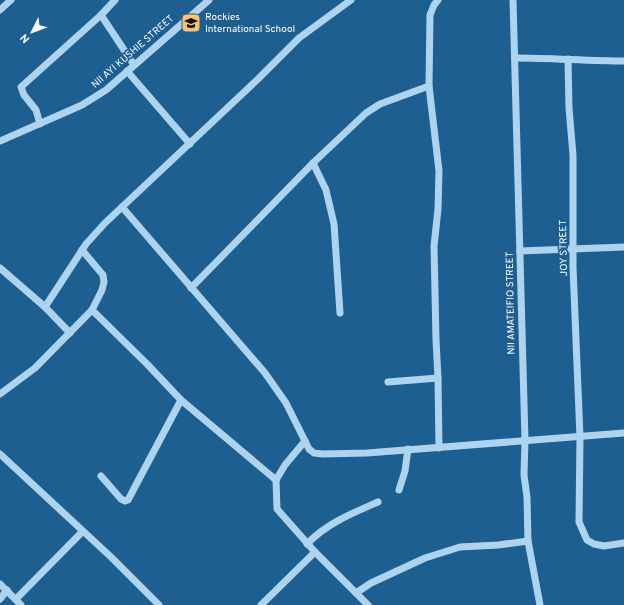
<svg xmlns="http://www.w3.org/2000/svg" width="624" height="605" font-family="Overpass,sans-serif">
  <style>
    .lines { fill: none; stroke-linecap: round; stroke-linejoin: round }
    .minor { stroke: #aed3ee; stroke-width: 7 }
    .labels { text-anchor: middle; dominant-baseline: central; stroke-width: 3.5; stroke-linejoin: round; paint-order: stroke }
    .poi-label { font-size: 10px; fill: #fff; stroke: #1e5f91; text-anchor: start }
    .street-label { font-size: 10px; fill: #fff; stroke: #1e5f91 }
  </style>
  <rect width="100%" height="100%" fill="#1e5f91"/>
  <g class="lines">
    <g class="minor">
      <path d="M438,0L434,5L430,15L429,86L439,171L438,209L434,246L436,340L438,378L439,448"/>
      <path d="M513,0L525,440L524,475L527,497L528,541L540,605"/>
      <path d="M0,10L11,0"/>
      <path d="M101,15L134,65"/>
      <path d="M515,58C552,58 588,61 624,61"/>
      <path d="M568,59L569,108L573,155V267L580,437L579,522L587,540L594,544L604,546L624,543"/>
      <path d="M127,71L190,144"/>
      <path d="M40,124L36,110L24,95L21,87L101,15L115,0"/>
      <path d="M0,141L82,105L106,90L209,0"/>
      <path d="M313,163L326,190L334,224L340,313"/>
      <path d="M122,207L265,373L286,403L309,449L314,453L323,454L367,453L624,433"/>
      <path d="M520,251L624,247"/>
      <path d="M0,268L45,307L70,333"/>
      <path d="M191,288L313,163L366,113L380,104L429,86"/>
      <path d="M45,307L86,244L105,223L258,79L299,38L351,0"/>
      <path d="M92,310L147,364L181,400L276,480"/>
      <path d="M388,382L438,378"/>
      <path d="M0,394L35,368L92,310L102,290L104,282L103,275L82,250"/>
      <path d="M305,441L285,465L276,480L277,509L315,552L368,605"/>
      <path d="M0,454L111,557L159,605"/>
      <path d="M101,476L121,499L125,501L128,500L181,400"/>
      <path d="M399,490L405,471L408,449"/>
      <path d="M307,544C327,523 353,513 378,502"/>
      <path d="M0,584L21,605"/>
      <path d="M356,593L371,583L425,558L460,547L498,545L528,541"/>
      <path d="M0,599L7,590"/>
      <path d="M16,599L82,532"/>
      <path d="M261,605L315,552"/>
    </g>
  </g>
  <defs>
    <symbol id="school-square" viewBox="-11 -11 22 22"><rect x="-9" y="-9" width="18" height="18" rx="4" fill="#fcc16d" stroke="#1e5f91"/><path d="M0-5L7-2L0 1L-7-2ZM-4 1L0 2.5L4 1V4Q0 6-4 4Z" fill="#111"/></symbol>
  </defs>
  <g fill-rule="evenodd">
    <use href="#school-square" x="180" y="12" width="22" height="22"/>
  </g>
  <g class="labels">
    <g class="poi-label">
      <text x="205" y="17">Rockies<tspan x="205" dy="12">International School</tspan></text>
    </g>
    <g class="street-label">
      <text transform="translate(133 52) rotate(-41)">NII AYI KUSHIE STREET</text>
      <text transform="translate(564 248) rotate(-91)">JOY STREET</text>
      <text transform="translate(511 303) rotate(-91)">NII AMATEIFIO STREET</text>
    </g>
  </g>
  <g transform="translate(32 32) rotate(228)" stroke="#1e5f91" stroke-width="3" paint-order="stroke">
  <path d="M0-3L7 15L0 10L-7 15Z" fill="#ffffff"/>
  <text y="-6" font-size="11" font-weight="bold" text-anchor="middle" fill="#ffffff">N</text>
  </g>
</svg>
